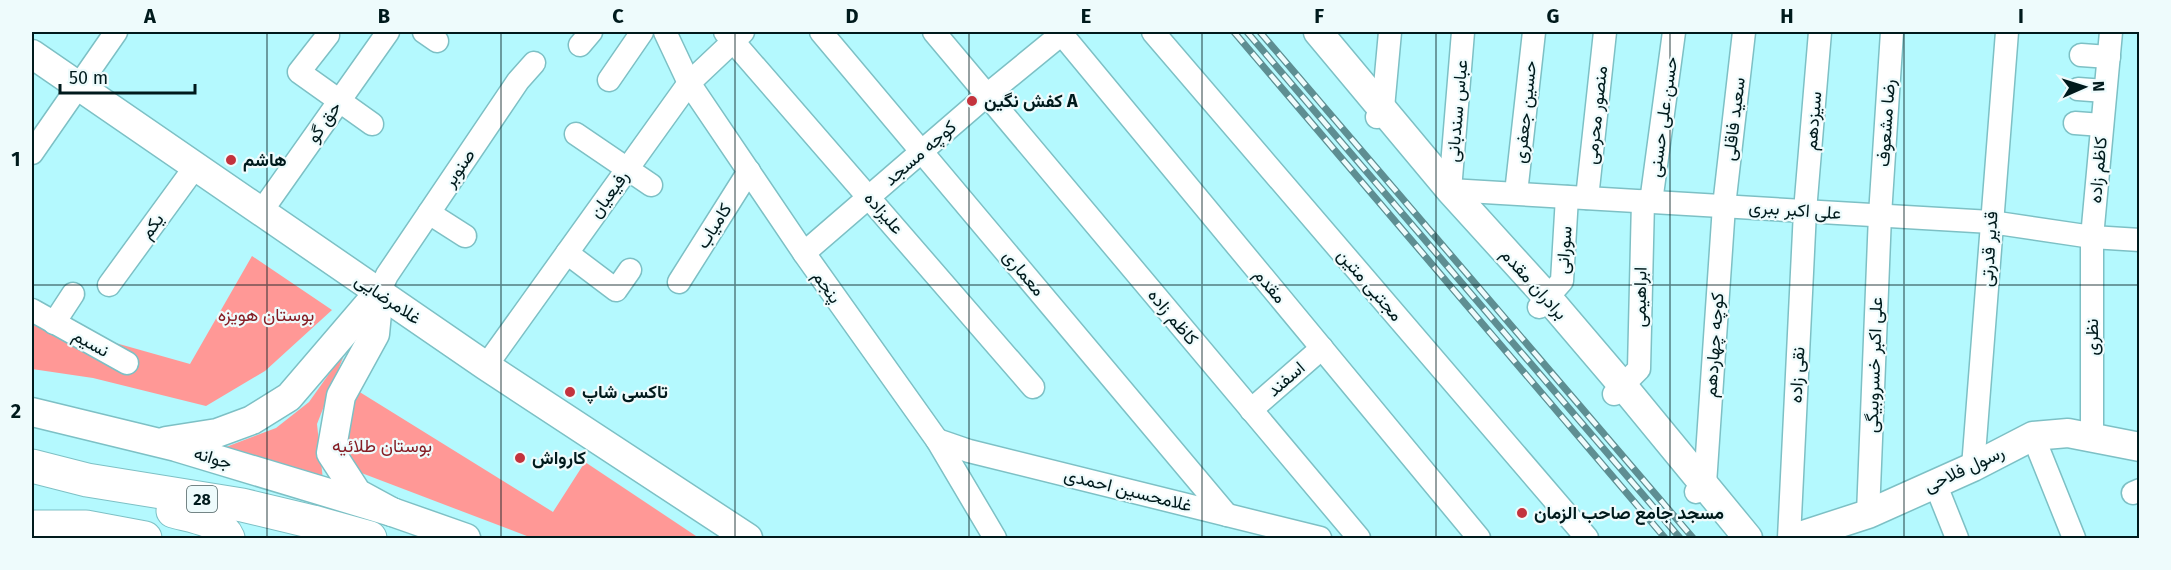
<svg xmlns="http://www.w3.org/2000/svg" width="2171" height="570" font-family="'Fira Sans',Vazirmatn,sans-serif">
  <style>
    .green { fill: #ff9896 }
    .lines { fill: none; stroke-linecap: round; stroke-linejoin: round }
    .minor-casing { stroke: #7dc0c5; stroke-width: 25 }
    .major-casing { stroke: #7dc0c5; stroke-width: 31 }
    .highway-casing { stroke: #7dc0c5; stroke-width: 35 }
    .minor { stroke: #fff; stroke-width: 22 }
    .major { stroke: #fff; stroke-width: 28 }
    .highway { stroke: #fff; stroke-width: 33 }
    .rail-casing { stroke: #5e8e92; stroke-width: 7 }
    .rail { stroke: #eefbfc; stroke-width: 4.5; stroke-dasharray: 14; stroke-linecap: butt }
    .grid { fill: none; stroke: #001a1c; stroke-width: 1.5; stroke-opacity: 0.55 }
    .poi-dot { fill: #c3333d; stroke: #eefbfc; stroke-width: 2 }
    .labels { text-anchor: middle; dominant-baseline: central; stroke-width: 4.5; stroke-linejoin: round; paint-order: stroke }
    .shield { fill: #eefbfc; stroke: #475e5f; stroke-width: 1.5 }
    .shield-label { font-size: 16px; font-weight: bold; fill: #001a1c }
    .poi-label { font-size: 18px; font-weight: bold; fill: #001a1c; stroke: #eefbfc; text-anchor: start }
    .street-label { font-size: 18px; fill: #001a1c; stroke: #eefbfc }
    .park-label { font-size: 18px; fill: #851d25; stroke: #eefbfc }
    .neatline { fill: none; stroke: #001a1c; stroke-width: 2 }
    .grid-label { font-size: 20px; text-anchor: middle; font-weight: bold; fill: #001a1c }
  </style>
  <rect width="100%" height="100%" fill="#b4f9fe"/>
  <g class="green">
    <path d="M252,256L332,310L265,371L206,406L93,378L32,369V303L112,342L190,364Z"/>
    <path d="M346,350L317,424L323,480L226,447L276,428L309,402Z"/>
    <path d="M358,391L553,512L585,462L699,538H532L351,469L347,430Z"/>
  </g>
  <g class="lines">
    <defs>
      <g id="minor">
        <path d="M424,32L437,41"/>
        <path d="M665,32L689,83L804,253L937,440L995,538"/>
        <path d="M725,32L1033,387"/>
        <path d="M821,32L1227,515"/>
        <path d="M934,32L1359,538"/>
        <path d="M1060,32L1479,538"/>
        <path d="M1153,32L1587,538"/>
        <path d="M328,35L299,72L372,124"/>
        <path d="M580,45L591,32"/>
        <path d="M2081,55L2109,57"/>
        <path d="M609,80L642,32"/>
        <path d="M2078,89L2105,91"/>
        <path d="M1377,117L1383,108L1390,32"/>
        <path d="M2075,123L2102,125"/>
        <path d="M576,134L651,185"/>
        <path d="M32,153L116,32"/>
        <path d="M1450,190L1991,222L2092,237L2140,240"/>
        <path d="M1450,190L1463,32"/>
        <path d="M1516,193L1534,32"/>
        <path d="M1587,198L1605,32"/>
        <path d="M1651,202L1674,32"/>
        <path d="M261,212L388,32"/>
        <path d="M429,213L465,236"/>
        <path d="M567,253L616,290L630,270"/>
        <path d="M804,253L987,95L1064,32"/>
        <path d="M679,282L749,171"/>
        <path d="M109,285L195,167"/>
        <path d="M379,292L387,275L518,81L534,63"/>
        <path d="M1539,307L1562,281L1567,197"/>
        <path d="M32,310L127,363"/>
        <path d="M54,323L73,294"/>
        <path d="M486,366L689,83L743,32"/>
        <path d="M1614,394L1639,369L1643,201"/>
        <path d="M1251,410L1322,348"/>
        <path d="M2033,436L2074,538"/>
        <path d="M2092,438V237L2111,32"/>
        <path d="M937,440L969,451L1320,538"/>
        <path d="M1973,467L2007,32"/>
        <path d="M1935,483L1957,538"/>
        <path d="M1696,492L1705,484L1724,206L1744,32"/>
        <path d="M2133,493L2140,490"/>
        <path d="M1868,514L1880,215L1892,32"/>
        <path d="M1789,538L1805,211L1820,32"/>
      </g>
      <g id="major">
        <path d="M1318,32L1450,190L1548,298L1623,386L1748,538"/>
        <path d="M32,54L486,366L748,538"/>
        <path d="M379,292L375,334L341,396L331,453L357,493L392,512L466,538"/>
        <path d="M32,412L176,447L392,512"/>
        <path d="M166,441L217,433L252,420L289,397L379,292"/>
        <path d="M1794,538L1868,514L1973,467L2033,436L2068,433L2140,447"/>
      </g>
      <g id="highway">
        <path d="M32,466L87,480L242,505L313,522L370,538"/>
        <path d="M173,511C191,516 220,519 228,538"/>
        <path d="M32,527H86L145,538"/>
      </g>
    </defs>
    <use href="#minor" class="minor-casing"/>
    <use href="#major" class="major-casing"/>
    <use href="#highway" class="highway-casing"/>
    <use href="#minor" class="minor"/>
    <use href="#major" class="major"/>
    <use href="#highway" class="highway"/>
    <defs>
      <g id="rail">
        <path d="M1234,32L1665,538"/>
        <path d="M1247,32L1680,538"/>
        <path d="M1260,32L1693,538"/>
      </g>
    </defs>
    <use href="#rail" class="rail-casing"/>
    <use href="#rail" class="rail"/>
  </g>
  <path class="grid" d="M267,32V538M501,32V538M735,32V538M969,32V538M1202,32V538M1436,32V538M1670,32V538M1904,32V538M32,285H2140"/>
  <g class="poi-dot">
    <circle cx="972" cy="101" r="6"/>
    <circle cx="231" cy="160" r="6"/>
    <circle cx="570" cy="392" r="6"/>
    <circle cx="520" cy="458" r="6"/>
    <circle cx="1522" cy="513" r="6"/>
  </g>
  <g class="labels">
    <rect class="shield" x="187" y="486" width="30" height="26" rx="4.5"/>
    <g class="shield-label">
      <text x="202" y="499">28</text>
    </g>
    <g class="poi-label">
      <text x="984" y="101">کفش نگین A</text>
      <text x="243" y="160">هاشم</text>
      <text x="582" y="392">تاکسی شاپ</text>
      <text x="532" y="458">کارواش</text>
      <text x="1534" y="513">مسجد جامع صاحب الزمان</text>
    </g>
    <g class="street-label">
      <text transform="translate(1457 111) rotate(-85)">عباس سندبانی</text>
      <text transform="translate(1525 112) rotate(-84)">حسین جعفری</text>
      <text transform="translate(1596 115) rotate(-84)">منصور محرمی</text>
      <text transform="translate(1663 117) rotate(-82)">حسن علی حسنی</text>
      <text transform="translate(1734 119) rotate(-83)">سعید فاقلی</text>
      <text transform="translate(1813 121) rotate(-85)">سیزدهم</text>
      <text transform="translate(324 122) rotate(-55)">حق گو</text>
      <text transform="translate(1886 123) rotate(-86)">رضا مشعوف</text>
      <text transform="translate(920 153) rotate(-41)">کوچه مسجد</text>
      <text transform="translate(459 168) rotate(-56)">صنوبر</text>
      <text transform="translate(2098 170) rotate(-85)">کاظم زاده</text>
      <text transform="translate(609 194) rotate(-54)">رفیعیان</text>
      <text transform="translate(1795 210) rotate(4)">علی اکبر ببری</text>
      <text transform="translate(884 213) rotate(49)">علیزاده</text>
      <text transform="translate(152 226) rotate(-54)">یکم</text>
      <text transform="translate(714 226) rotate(-58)">کامیاب</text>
      <text transform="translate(1989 249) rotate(-86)">قدیر قدرتی</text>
      <text transform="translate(1564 250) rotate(-86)">سورانی</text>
      <text transform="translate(1024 273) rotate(50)">معماری</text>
      <text transform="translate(1534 284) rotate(48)">برادران مقدم</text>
      <text transform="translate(1370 285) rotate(49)">مجتبی متین</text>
      <text transform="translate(1270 286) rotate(50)">مقدم</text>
      <text transform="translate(827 287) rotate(55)">پنجم</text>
      <text transform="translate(1640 297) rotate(-89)">ابراهیمی</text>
      <text transform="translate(388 299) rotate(34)">غلامرضایی</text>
      <text transform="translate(1173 317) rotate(50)">کاظم زاده</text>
      <text transform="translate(2092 337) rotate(-90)">نظری</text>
      <text transform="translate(91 343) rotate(29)">نسیم</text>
      <text transform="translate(1714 345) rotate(-86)">کوچه چهاردهم</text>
      <text transform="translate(1874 365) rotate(-88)">علی اکبر خسروبیگی</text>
      <text transform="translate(1797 375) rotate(-87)">نقی زاده</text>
      <text transform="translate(1286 379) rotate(-41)">اسفند</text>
      <text transform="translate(213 458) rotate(17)">جوانه</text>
      <text transform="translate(1964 469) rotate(-25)">رسول فلاحی</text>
      <text transform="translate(1128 490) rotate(14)">غلامحسین احمدی</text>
    </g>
    <g class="park-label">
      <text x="266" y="315">بوستان هویزه</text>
      <text x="382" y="446">بوستان طلائیه</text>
    </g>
  </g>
  <rect width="2171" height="570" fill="none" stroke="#eefbfc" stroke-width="66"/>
  <g transform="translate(2084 87) rotate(87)" stroke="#eefbfc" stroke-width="4.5" paint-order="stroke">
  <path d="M0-4.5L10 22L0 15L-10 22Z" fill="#001a1c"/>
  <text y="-9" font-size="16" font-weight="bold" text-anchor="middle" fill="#001a1c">N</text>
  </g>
  <path d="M60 84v9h135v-9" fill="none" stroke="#001a1c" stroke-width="3"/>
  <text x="69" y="84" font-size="18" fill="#001a1c" stroke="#eefbfc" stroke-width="4.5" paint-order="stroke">50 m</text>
  <rect x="33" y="33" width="2105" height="504" class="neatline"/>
  <g class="grid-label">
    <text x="150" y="23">A</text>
    <text x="384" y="23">B</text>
    <text x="618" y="23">C</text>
    <text x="852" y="23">D</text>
    <text x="1086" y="23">E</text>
    <text x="1319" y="23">F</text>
    <text x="1553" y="23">G</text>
    <text x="1787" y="23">H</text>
    <text x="2021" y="23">I</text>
    <text x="16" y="166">1</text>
    <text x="16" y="418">2</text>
  </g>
</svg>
